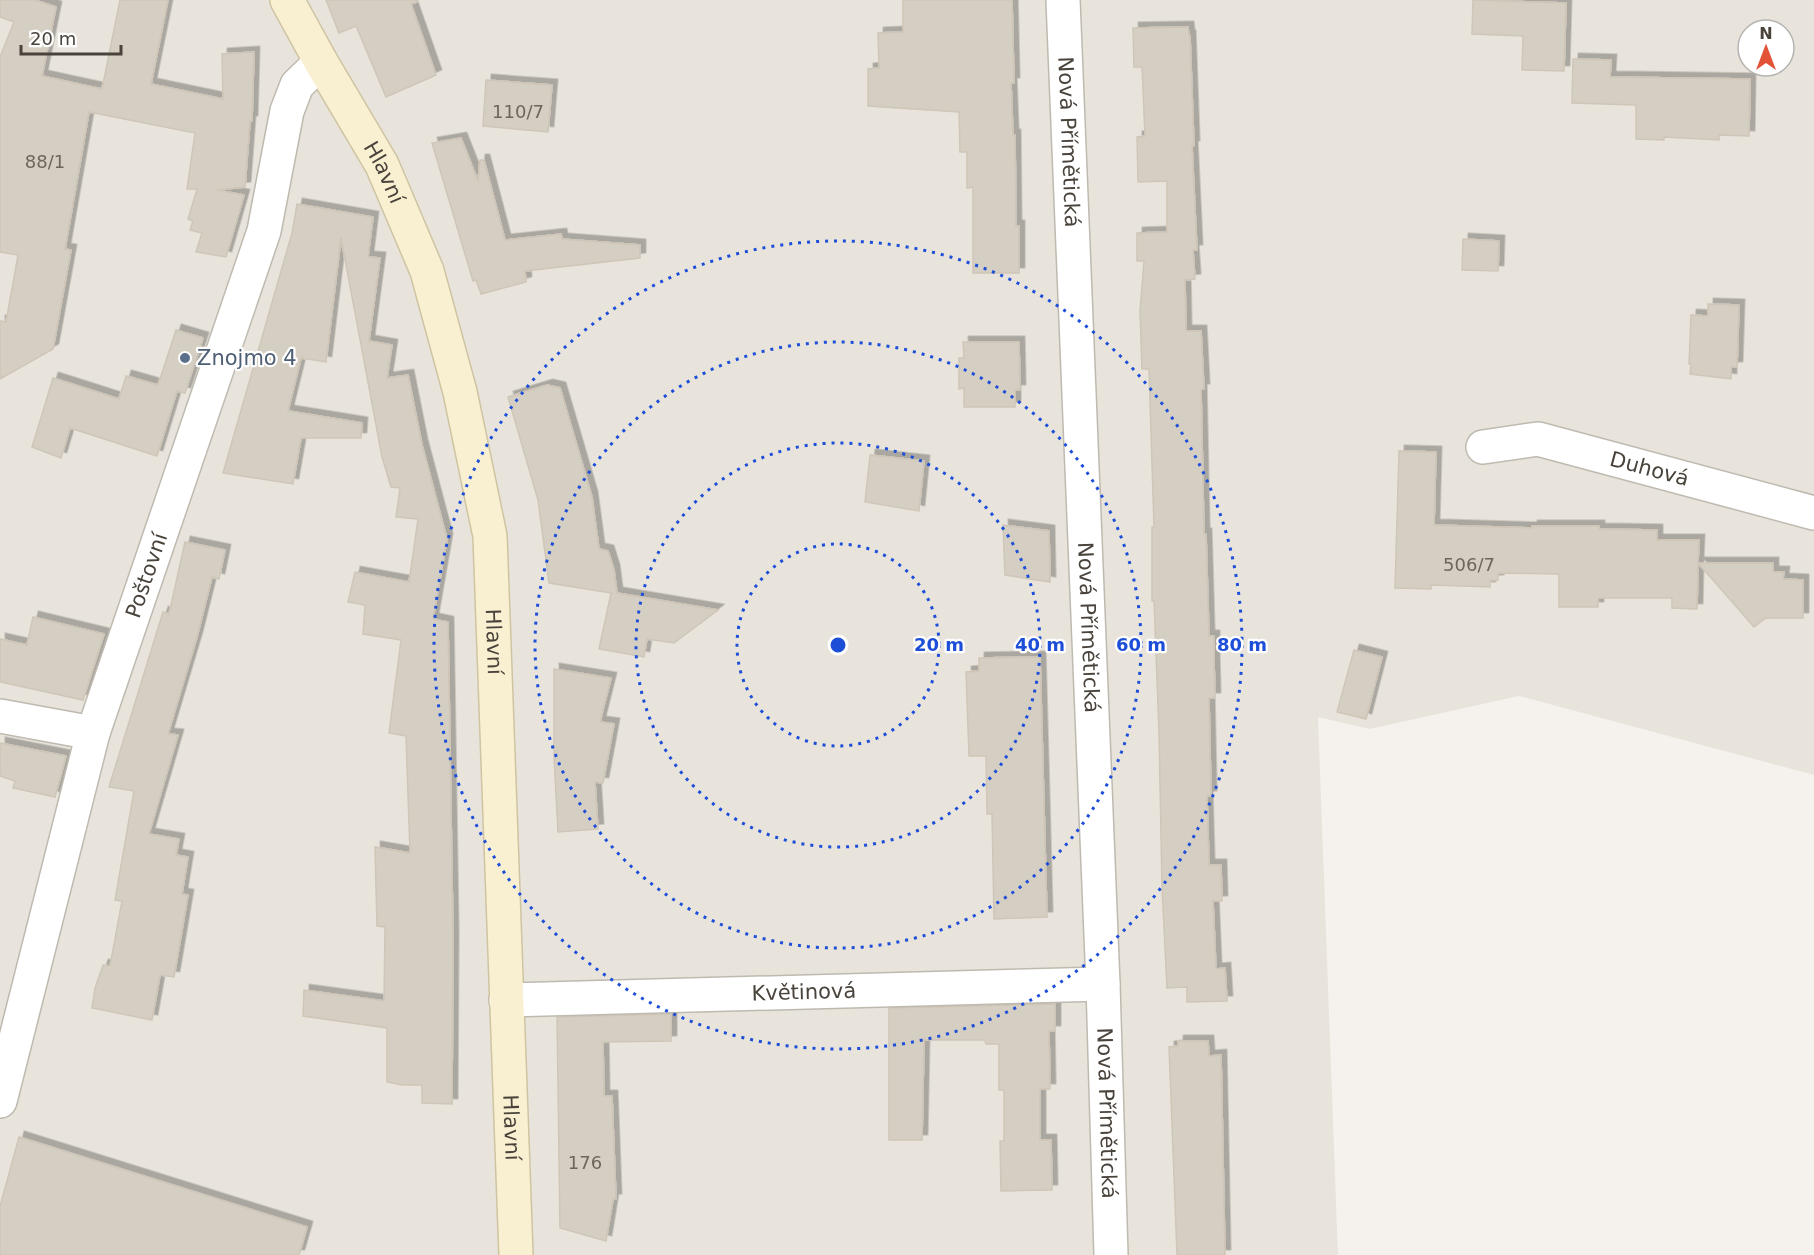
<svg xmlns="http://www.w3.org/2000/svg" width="1814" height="1255" font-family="'DejaVu Sans',sans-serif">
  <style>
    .residential { fill: #e8e4dc; fill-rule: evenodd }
    .building { fill: #d5cec3; stroke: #cfc6b7; stroke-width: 1.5; filter: url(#shadow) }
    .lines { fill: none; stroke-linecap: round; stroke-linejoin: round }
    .minor-casing { stroke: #bfbab0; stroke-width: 36 }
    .secondary-casing { stroke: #cfc4a2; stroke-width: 36 }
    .minor { stroke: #fff; stroke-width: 33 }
    .secondary { stroke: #f9f0d2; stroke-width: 33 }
    .ring { fill: none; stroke: #1d4ed8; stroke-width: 3; stroke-dasharray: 3 6 }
    .service-dot { fill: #5c6f8a; stroke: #fff; stroke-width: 2 }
    .labels { text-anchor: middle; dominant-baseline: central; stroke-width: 4.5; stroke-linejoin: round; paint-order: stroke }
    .number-label { font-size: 18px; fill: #6c665d }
    .street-label { font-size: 21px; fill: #49433b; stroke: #fff }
    .service-label { font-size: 21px; fill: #4e5e75; stroke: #fff; text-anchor: start }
    .centre { fill: #1d4ed8; stroke: #fff; stroke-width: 3 }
    .ring-label { font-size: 18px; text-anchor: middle; font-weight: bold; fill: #1d4ed8; stroke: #fff; stroke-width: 4.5; stroke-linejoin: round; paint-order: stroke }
  </style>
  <defs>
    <filter id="shadow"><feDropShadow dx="5.5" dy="-5.5" stdDeviation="0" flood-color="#0004"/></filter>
  </defs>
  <rect width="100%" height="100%" fill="#f5f2ed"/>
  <path class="residential" d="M0,0H1814V775L1519,696L1370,729L1318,717L1338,1255H0ZM1748,30H1784V66H1748Z"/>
  <g class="building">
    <path d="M0,0H35L56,7L42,76L102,89L120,0H168L151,84L223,99L222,54L254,52L252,121H250L245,187L217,190L244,195L226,257L196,252L202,233L190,230L193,221L188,219L197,189H187L195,133L89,112L65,249L71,250L53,349L0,379V321L6,322L18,255L0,252V57L14,22L0,17Z"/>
    <path d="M326,0H417V2L411,4L436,75L386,97L356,26L339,33Z"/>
    <path d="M903,0H1012L1014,83H1011L1013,135H1015L1016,226H1019V273H973V187L967,188V152H960L959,112L868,106V69L879,68L878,33L903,32Z"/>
    <path d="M1473,0L1566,3L1564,71L1522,70L1523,36L1472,34Z"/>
    <path d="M1188,27L1189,36H1190L1194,146H1192L1197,250H1193L1195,279L1185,280L1186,331H1201L1204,389H1201L1204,534H1206L1209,636H1214V660L1215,698H1209L1211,796H1207L1209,865H1221L1222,901H1213L1216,969L1225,968L1227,1001L1187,1002V987L1167,988L1162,887L1159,732L1154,601H1152V527H1154L1149,369H1142L1140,311L1144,261H1137V233L1167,232V181L1138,182L1137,137L1145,136L1142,67H1134L1133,28Z"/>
    <path d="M1573,59L1611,60L1610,77L1750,79L1749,136L1719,135V140L1664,137V140L1636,139V105L1572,103Z"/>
    <path d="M486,80L552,85L548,132L483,126Z"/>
    <path d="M461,138L478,181L480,160H484L505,240L561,234L562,239L640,245V258L525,271L526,282L481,294L476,280L473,281L432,143Z"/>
    <path d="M297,204L373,217L368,257L380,258L369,341L392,345L387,378L408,375L422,445L447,539L433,619L448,622L453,937L452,1104L422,1103V1085H402L387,1082V1028L303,1016L304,990L384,1001L385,927L377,926L375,847L410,853L406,736L389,733L401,640L363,634L365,605L348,602L355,572L409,582L418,519L396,517L400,488L391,487L382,457L341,238L326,362L301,358L288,411L362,423L361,438H301L293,484L223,473L292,233Z"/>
    <path d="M1463,239L1499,241L1498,271L1462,270Z"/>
    <path d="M1708,304L1739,305L1737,367H1731V379L1690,374L1691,364H1689L1691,315L1708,316Z"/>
    <path d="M176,330L203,338L185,393L177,391L157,456L70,428L61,458L32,447L53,378L119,399L126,376L158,385Z"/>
    <path d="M963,342H1019L1020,390H1015V407H964V388L959,389V358H964Z"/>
    <path d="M547,385L560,388L592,497L599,549L608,551L614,570L617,593L718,610L674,643L647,639L644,657L599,649L611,593L549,583L538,500L508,397Z"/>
    <path d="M1399,451L1436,452L1434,525L1532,528V526H1599V529L1657,530V540H1699L1698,563H1773V572H1784L1783,579L1803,580V618H1766L1754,627L1698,563L1697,609L1672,608V598H1598V607H1559V574L1498,573V580H1490V587L1431,585V589L1395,588Z"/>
    <path d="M870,455L924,461L919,511L865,502Z"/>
    <path d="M1003,525L1049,531L1050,582L1005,575Z"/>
    <path d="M185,542L225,550L219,579L212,577L197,637L168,734L178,735L149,834L179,839L176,855L188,857L182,894L188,895L174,977L160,975L152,1020L92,1008L95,988L103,965L110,966L122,901L115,900L134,791L109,787L163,612L169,614Z"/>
    <path d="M33,617L104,634L83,700L0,682V639L27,645Z"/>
    <path d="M1354,650L1382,657L1366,719L1337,712Z"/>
    <path d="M1040,657L1047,917L994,919L992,814H987L986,756H969L966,672L979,671V658Z"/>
    <path d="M554,669L611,678L600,722L614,724L603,783L595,782L598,829L558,832L554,757Z"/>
    <path d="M0,743L66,756L55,797L13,788L15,781L0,776Z"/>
    <path d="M1055,1004V1031H1049L1050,1089H1040V1140H1051L1052,1190L1001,1191L1000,1141H1004V1090H999V1044H986L985,1040H924L922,1140H889V1008Z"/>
    <path d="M671,1014V1041L603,1042L604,1096H612L616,1199H613L606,1241L560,1228L557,1017Z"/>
    <path d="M1178,1041H1208L1209,1056L1221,1055L1225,1255H1177L1169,1047L1178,1046Z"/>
    <path d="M19,1137L307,1227L299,1255H0V1206Z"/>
  </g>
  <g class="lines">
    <defs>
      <g id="minor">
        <path id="s1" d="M1063,0L1103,984L1111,1255"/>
        <path id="s2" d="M1483,447L1538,439L1814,513"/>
        <path d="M0,716L93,733"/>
        <path id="s3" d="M506,1000L1103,984"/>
        <path id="s4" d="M0,1101L93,733L264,231L287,111L297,85L321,62"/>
      </g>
      <g id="secondary">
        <path id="s5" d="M287,0L321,62L382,165L427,271L460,392L490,536L516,1255"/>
      </g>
    </defs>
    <use href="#minor" class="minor-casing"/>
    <use href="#secondary" class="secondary-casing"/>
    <use href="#minor" class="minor"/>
    <use href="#secondary" class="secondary"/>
  </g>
  <g class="ring">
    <circle cx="838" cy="645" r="101"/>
    <circle cx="838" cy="645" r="202"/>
    <circle cx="838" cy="645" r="303"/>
    <circle cx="838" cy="645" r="404"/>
  </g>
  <circle class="service-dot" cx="185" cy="358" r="6"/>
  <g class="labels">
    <g class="number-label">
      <text x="518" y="111">110/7</text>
      <text x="45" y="161">88/1</text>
      <text x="1469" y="564">506/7</text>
      <text x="585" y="1162">176</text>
    </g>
    <g class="street-label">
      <text stroke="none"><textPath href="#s1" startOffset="142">Nová Přímětická</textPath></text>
      <text stroke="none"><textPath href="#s5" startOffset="198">Hlavní</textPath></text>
      <text stroke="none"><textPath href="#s2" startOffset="171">Duhová</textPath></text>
      <text stroke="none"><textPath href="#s4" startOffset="546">Poštovní</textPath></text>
      <text stroke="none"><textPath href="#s1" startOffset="628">Nová Přímětická</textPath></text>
      <text stroke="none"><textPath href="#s5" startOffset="684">Hlavní</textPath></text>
      <text stroke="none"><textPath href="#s3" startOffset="298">Květinová</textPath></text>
      <text stroke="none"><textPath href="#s1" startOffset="1114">Nová Přímětická</textPath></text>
      <text stroke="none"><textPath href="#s5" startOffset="1170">Hlavní</textPath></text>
    </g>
    <g class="service-label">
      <text x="197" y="358">Znojmo 4</text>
    </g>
  </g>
  <circle cx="838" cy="645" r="9" class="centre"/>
  <g class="ring-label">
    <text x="939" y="651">20 m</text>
    <text x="1040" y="651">40 m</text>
    <text x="1141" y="651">60 m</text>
    <text x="1242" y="651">80 m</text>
  </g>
  <g transform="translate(1766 48)"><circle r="28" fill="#ffffff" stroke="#b6b4b1" stroke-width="1.5"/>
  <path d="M0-4.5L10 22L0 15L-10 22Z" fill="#e25237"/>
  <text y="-9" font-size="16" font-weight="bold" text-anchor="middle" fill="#49433b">N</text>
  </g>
  <path d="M21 45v9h100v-9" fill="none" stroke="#49433b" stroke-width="3"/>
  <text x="30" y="45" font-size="18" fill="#49433b" stroke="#ffffff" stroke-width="4.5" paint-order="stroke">20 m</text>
</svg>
